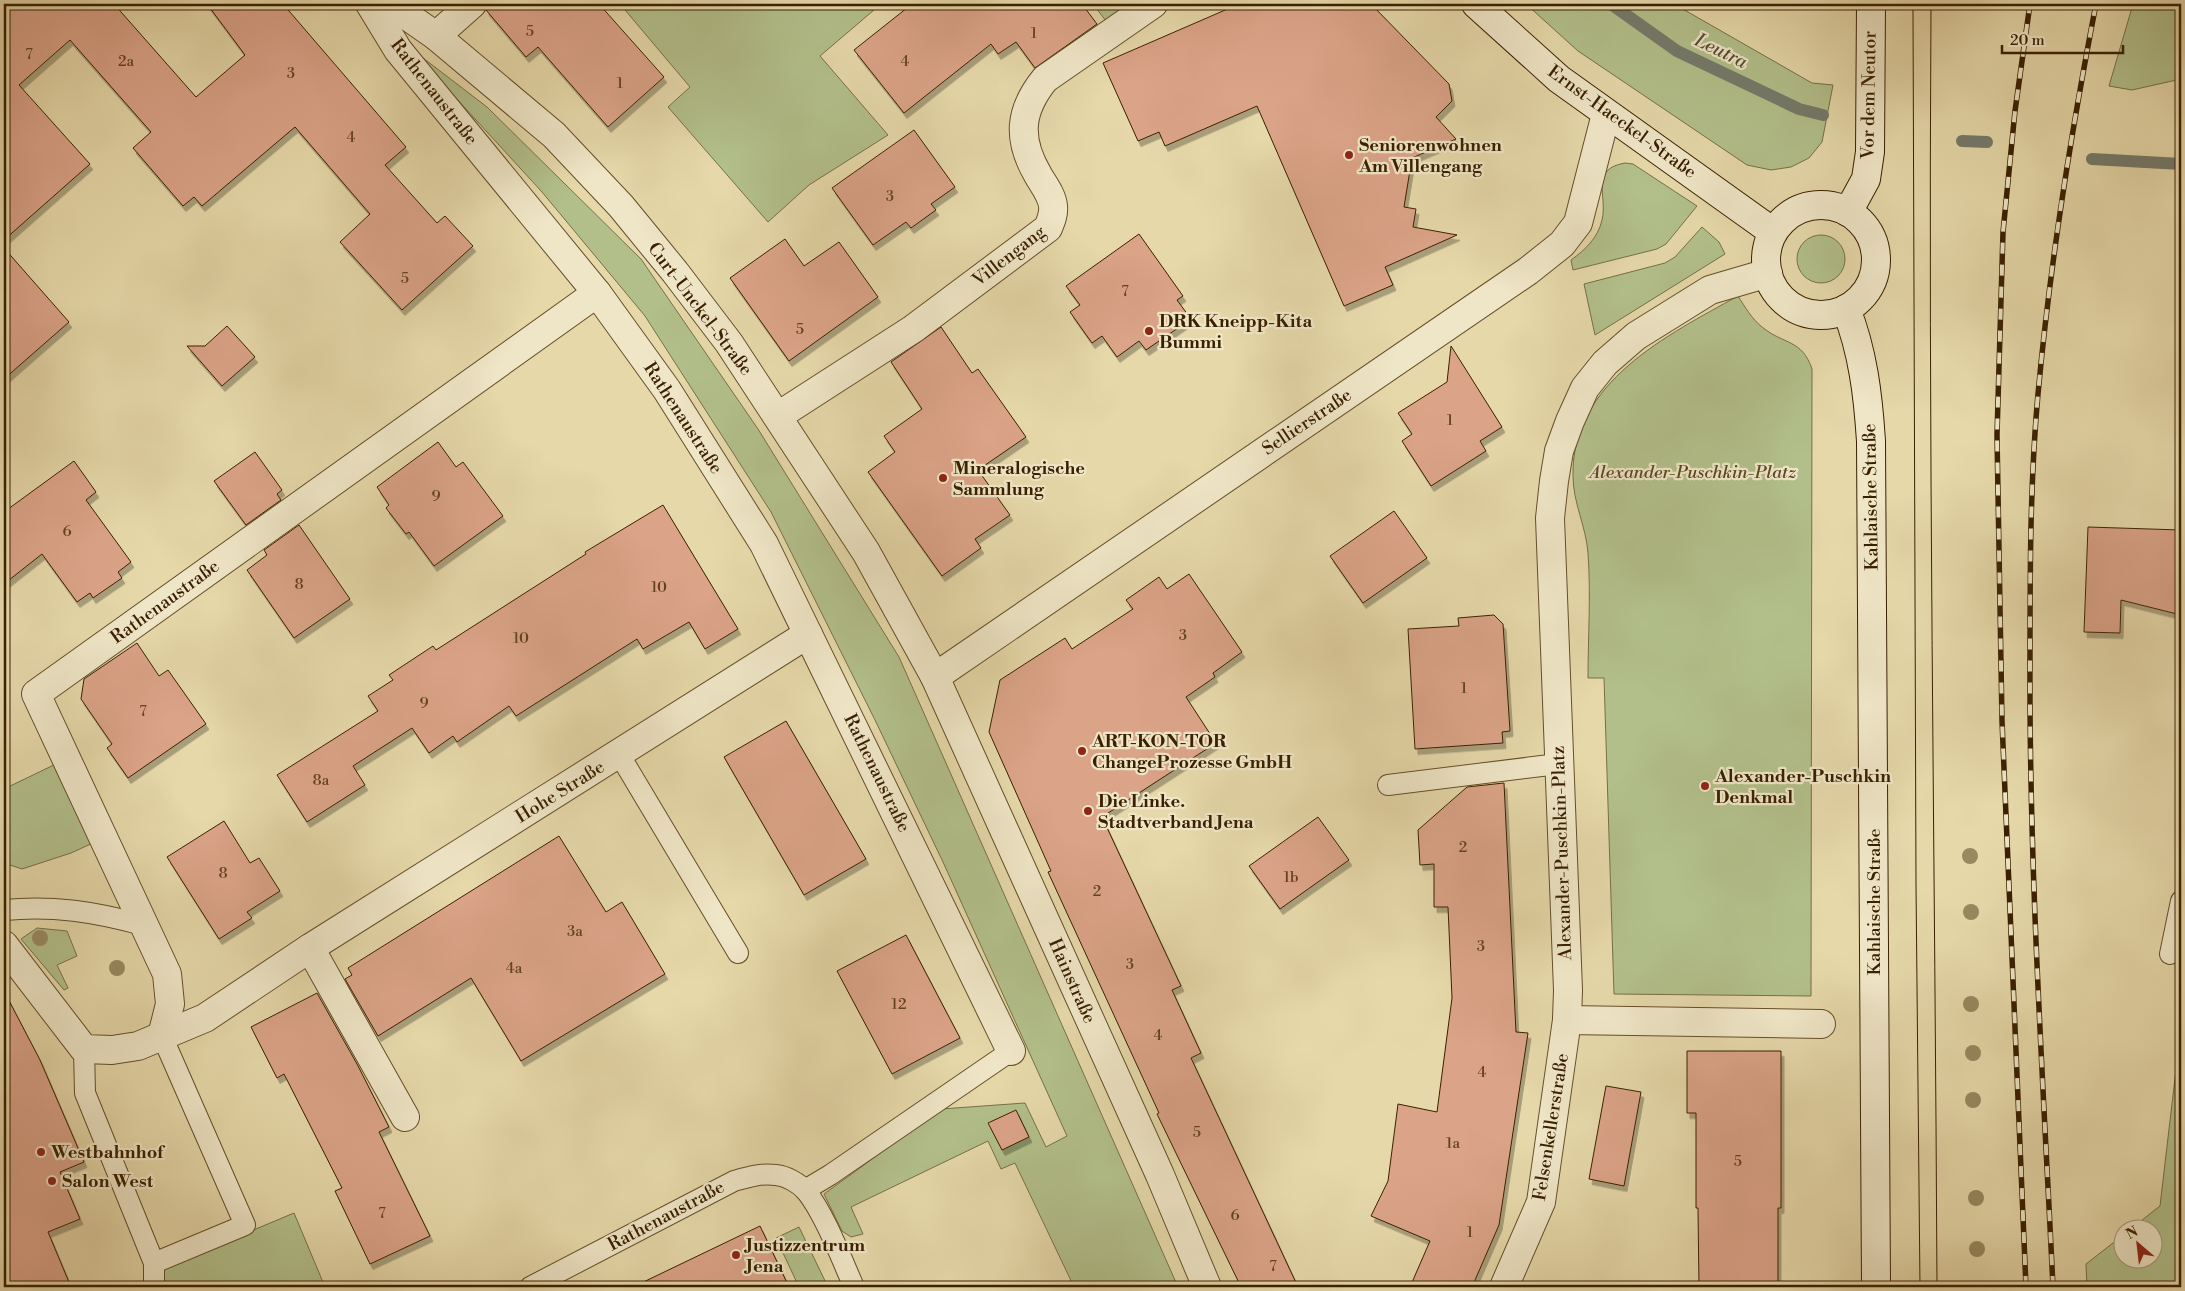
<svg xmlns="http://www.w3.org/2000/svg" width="2185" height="1291" font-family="'Libre Bodoni',serif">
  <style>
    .green { fill: #b2bf8a; stroke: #767045 }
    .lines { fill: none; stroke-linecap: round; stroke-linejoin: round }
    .stream { stroke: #757b6c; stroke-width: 12 }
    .building { fill: #dba388; stroke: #3a2000; filter: url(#shadow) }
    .service-casing { stroke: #654e2a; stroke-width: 22 }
    .minor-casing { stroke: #654e2a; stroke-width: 30 }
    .secondary-casing { stroke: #3a2000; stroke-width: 30 }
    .service { stroke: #efe6c7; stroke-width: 20 }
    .minor { stroke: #efe6c7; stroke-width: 28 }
    .secondary { stroke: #efe6c7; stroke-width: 28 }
    .tram { stroke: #3a2000; stroke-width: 1 }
    .rail-casing { stroke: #3a2000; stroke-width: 5.5 }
    .rail { stroke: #efe6c7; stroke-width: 4; stroke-dasharray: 11; stroke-linecap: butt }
    .tree { fill: #98895f }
    .poi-dot { fill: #8f2418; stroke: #efe6c7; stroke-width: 2 }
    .labels { text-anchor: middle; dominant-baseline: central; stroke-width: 4.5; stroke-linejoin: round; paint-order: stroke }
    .number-label { font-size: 15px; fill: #624122 }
    .street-label { font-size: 18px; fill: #3a2000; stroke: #efe6c7 }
    .poi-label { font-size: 18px; font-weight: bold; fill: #3a2000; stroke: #efe6c7; text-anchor: start }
    .park-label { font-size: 18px; font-style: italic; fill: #584822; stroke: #efe6c7 }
    .water-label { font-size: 19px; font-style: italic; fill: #574d36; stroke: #efe6c7 }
  </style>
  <defs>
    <filter id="shadow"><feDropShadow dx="3" dy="5.5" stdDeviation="0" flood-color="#0004"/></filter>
  </defs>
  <rect width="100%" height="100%" fill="#e6d8a9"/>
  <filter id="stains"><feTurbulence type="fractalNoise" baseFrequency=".004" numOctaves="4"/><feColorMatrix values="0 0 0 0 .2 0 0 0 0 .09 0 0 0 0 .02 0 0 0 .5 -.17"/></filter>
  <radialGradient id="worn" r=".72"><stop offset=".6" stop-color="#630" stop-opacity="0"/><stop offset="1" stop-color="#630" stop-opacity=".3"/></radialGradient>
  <g class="green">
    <path d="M620,4H881L820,56L888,135L809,185L768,222L668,107L690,87Z"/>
    <path d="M1093,4H1126V7L1106,21Z"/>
    <path d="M1526,4H1674L1812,83L1833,85L1822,142L1809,158L1791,167L1771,170L1747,165L1578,51Z"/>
    <path d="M2133,4H2181V79L2132,90L2109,86Z"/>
    <path d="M410,48L487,107L641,259L758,429L899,657L1178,1287H1074L1015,1163L1001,1169L988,1141L851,1207L863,1234L851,1237L842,1231L824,1194L941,1109L1025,1103L1046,1147L1067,1136L943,862L875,720L771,512L645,316L542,192Z"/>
    <path d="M1625,163L1633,164L1697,206L1666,244L1657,249L1573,270L1571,260C1585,250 1598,238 1602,220C1608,196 1589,169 1625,163Z"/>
    <path d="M1702,227L1719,242L1725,254L1595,335L1584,284L1665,263L1675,257Z"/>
    <circle cx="1821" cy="259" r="24"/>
    <path d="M1738,296C1745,307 1752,319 1762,327C1784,345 1802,339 1812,369L1811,996L1614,994L1604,678H1588C1588,637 1591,595 1588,553C1586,526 1573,503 1573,476C1571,382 1668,335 1738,296Z"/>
    <path d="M60,762L95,842L71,853L22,869L4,863V789Z"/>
    <path d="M37,928L67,931L77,956L57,965L68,988L64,990L21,939Z"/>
    <path d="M2181,1027V1287H2087L2086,1264L2122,1236V1258H2152V1228H2132L2160,1206Z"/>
    <path d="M294,1213L325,1287H164L163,1268Z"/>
    <path d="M799,1227L828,1287H799L776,1238Z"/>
  </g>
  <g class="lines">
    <g class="stream">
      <path d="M1611,4L1677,51L1799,109L1823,115"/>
      <path d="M1962,141L1987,142"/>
      <path d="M2092,159L2181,164"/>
    </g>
  </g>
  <g class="building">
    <path d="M4,4H114L196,97L245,55L207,4H283L406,147L385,165L437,223L445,216L473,246L402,310L340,242L370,214L295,127L202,206L194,197L183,206L133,148L151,132L70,40L19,85L90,164L4,240Z"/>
    <path d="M487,4H599L664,77L608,127L538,47L526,57L486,10Z"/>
    <path d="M912,4H1082L1097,24L1035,68L1016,42L998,54L991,44L904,113L854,50Z"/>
    <path d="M1239,4H1371L1449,84L1452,101L1436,117L1456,139L1412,158L1404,207L1416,209L1413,227L1457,235L1385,267L1393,285L1344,306L1257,106L1165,146L1159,132L1138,141L1103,63Z"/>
    <path d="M914,130L955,187L931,204L936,210L911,228L906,222L873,245L832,188Z"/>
    <path d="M1139,234L1183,296L1177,300L1191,319L1146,350L1139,341L1117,357L1102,336L1092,343L1070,312L1080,305L1066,286Z"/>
    <path d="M785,239L804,266L839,242L878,297L789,361L730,278Z"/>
    <path d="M4,248L69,322L4,379Z"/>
    <path d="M227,326L255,357L222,386L187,346H205Z"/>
    <path d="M941,327L972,373L978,369L1026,437L978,470L1010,515L975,539L981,548L942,576L868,472L895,452L884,436L922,409L891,362Z"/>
    <path d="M1451,346L1502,427L1480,441L1486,451L1431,486L1402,441L1412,434L1398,413L1447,382Z"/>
    <path d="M438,442L456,467L463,462L503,516L434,566L409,532L406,534L386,508L389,505L377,487Z"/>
    <path d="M255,452L282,490L277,494L281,500L246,525L214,481Z"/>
    <path d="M74,461L96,492L86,500L131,562L118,572L122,578L93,598L90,593L77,602L42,554L4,584V512Z"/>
    <path d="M663,505L738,629L705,649L689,622L643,649L637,639L516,716L509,706L457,742L453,736L429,753L412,728L353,766L365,785L307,822L277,775L378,711L368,696L393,680L389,675L433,646L436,650L586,554L585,552Z"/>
    <path d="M1394,511L1427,558L1363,603L1330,556Z"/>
    <path d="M299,525L350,599L294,638L247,570L267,555L264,550Z"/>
    <path d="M2088,527L2181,530V615L2121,600L2120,633L2084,632Z"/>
    <path d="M1189,574L1242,652L1213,673L1215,677L1186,697L1216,743L1102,817L1181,986L1172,990L1201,1053L1191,1058L1298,1287H1241L1157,1114L1159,1113L1048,872L1051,871L989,732L1000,680L1065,638L1072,649L1133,609L1126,600L1159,577L1167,589Z"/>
    <path d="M1494,615L1503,624L1510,731L1502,732L1503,743L1415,749L1408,629L1459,626L1458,618Z"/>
    <path d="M137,643L159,676L168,670L206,724L128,778L107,748L112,744L81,699L84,679Z"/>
    <path d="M786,721L866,859L804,895L724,757Z"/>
    <path d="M1504,783L1516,1032L1528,1033L1499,1225L1472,1287H1410L1430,1241L1371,1216L1388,1181L1398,1104L1437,1112L1452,998L1448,907H1434V864L1420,865L1418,830L1467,787Z"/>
    <path d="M1318,817L1349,860L1280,909L1249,866Z"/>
    <path d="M224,821L250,863L259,858L280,891L247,912L252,918L219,939L167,857Z"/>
    <path d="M559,836L606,912L622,902L665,974L521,1061L471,978L378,1036L345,979L352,975L348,968Z"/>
    <path d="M906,935L960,1038L892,1074L837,971Z"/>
    <path d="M4,991L40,1060L84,1162L60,1172L80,1219L48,1232L71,1287H4Z"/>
    <path d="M317,993L357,1064L389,1127L379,1132L430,1236L370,1264L335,1191L342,1188L284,1074L277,1078L251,1027Z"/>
    <path d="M1687,1051H1781V1208H1778V1287H1699L1698,1208H1696V1113H1687Z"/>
    <path d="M1606,1086L1641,1092L1624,1186L1589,1179Z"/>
    <path d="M1016,1110L1029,1137L1002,1150L988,1123Z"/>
    <path d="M760,1226L789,1287H633Z"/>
  </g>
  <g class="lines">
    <defs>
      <g id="service">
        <path d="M619,754L738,953"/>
        <path d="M1388,785L1558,764"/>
        <path d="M4,910C52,905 96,912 143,925"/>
        <path d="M2170,954L2181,901"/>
        <path d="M84,1049L85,1093L154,1263V1287"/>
        <path d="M805,1190L830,1175L1011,1051"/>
        <path d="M154,1263L245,1225L162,1036"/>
        <path d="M530,1287L734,1181C748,1177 761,1173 776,1175C786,1176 799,1183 806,1191C824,1213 842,1260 854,1287"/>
      </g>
      <g id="minor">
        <path d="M370,4L398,50L597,293L667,390L764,544L1011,1051"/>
        <path d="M390,4L436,36L554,135L621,206L675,272L729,343L866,552L935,677L1160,1175L1207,1287"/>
        <path d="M436,36L472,4"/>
        <path d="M778,416L913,329L1048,228C1051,221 1054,214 1053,206C1052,195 1043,184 1038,175C1017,139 1019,111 1045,79L1153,4"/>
        <path d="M935,677L1528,271L1562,244L1578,223L1606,114"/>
        <path d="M4,945L84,1049L112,1050L138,1046L205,1018L310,948L808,634"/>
        <path d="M310,948L405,1117"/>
        <path d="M1567,1020L1821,1024"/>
        <path d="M162,1036L170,1004L167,974L36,694L597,293"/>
        <path d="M1504,1287L1541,1202L1567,1020L1568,990L1550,518L1554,481L1559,451L1570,421L1585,388L1605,363L1636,336L1710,290L1768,273"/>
      </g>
      <g id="secondary">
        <path d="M1476,4L1559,79L1773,232"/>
        <circle cx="1821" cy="260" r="55"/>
        <path d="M1848,212L1866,179L1870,152L1871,4"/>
        <path d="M1846,309C1863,352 1868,395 1871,441L1876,1287"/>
      </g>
    </defs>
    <use href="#service" class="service-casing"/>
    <use href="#minor" class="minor-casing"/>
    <use href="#secondary" class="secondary-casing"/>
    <use href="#service" class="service"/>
    <use href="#minor" class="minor"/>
    <use href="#secondary" class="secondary"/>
    <g class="tram">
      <path d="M1913,4L1916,885L1920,1287"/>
      <path d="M1931,4C1928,432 1935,859 1937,1287"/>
    </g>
    <defs>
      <g id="rail">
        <path d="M2026,1287L2002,721L1997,435L2003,232L2015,111L2030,4"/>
        <path d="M2053,1287C2043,1078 2029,869 2030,660C2030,571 2030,482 2038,394C2050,263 2071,133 2096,4"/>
      </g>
    </defs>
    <use href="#rail" class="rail-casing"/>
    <use href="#rail" class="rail"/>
  </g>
  <g class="tree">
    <circle cx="1970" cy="856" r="8"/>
    <circle cx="1971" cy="912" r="8"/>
    <circle cx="40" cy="938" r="8"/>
    <circle cx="117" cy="968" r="8"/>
    <circle cx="1971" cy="1004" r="8"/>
    <circle cx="1973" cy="1053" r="8"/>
    <circle cx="1973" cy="1100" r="8"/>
    <circle cx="1976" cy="1198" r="8"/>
    <circle cx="1977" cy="1249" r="8"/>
  </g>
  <g class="poi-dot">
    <circle cx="1349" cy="155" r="5"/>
    <circle cx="1149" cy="331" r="5"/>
    <circle cx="943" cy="478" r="5"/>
    <circle cx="1082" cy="751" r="5"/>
    <circle cx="1705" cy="786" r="5"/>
    <circle cx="1088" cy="811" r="5"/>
    <circle cx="41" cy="1152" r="5"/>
    <circle cx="52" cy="1181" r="5"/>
    <circle cx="736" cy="1255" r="5"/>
  </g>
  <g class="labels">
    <g class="number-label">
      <text x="530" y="31">5</text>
      <text x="1034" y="33">1</text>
      <text x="29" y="54">7</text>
      <text x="126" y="61">2a</text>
      <text x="905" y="61">4</text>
      <text x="291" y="73">3</text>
      <text x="620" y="83">1</text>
      <text x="351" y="137">4</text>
      <text x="890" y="196">3</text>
      <text x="405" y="278">5</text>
      <text x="1125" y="291">7</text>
      <text x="800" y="329">5</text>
      <text x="1450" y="420">1</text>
      <text x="436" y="496">9</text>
      <text x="67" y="531">6</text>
      <text x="299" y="584">8</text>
      <text x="659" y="587">10</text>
      <text x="1183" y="635">3</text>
      <text x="521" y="638">10</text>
      <text x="1464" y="688">1</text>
      <text x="424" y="703">9</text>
      <text x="143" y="711">7</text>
      <text x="321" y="780">8a</text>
      <text x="1463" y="847">2</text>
      <text x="223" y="873">8</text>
      <text x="1291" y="877">1b</text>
      <text x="1097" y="891">2</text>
      <text x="575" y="931">3a</text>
      <text x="1481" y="946">3</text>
      <text x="1130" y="964">3</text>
      <text x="514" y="968">4a</text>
      <text x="899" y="1004">12</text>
      <text x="1158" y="1035">4</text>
      <text x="1482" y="1072">4</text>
      <text x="1197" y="1132">5</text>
      <text x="1453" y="1143">1a</text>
      <text x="1738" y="1161">5</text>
      <text x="382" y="1213">7</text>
      <text x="1235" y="1215">6</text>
      <text x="1470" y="1232">1</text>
      <text x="1273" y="1266">7</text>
    </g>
    <g class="street-label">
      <text transform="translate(434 92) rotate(52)">Rathenaustraße</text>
      <text transform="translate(1869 95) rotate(-89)">Vor dem Neutor</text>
      <text transform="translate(1622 122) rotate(36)">Ernst-Haeckel-Straße</text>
      <text transform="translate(1009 256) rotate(-38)">Villengang</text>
      <text transform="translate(700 309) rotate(53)">Curt-Unckel-Straße</text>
      <text transform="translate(683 418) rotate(57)">Rathenaustraße</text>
      <text transform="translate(1307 422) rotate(-34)">Sellierstraße</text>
      <text transform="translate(1871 497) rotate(-91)">Kahlaische Straße</text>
      <text transform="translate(165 602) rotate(-36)">Rathenaustraße</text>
      <text transform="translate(877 773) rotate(64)">Rathenaustraße</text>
      <text transform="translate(560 792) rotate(-32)">Hohe Straße</text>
      <text transform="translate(1562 853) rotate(-92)">Alexander-Puschkin-Platz</text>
      <text transform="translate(1874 902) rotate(-90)">Kahlaische Straße</text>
      <text transform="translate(1072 981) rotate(66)">Hainstraße</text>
      <text transform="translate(1551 1127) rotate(-81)">Felsenkellerstraße</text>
      <text transform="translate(666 1216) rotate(-28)">Rathenaustraße</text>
    </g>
    <g class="poi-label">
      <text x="1359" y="145">Seniorenwohnen<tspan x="1359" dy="21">Am Villengang</tspan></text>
      <text x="1159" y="321">DRK Kneipp-Kita<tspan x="1159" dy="21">Bummi</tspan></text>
      <text x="953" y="468">Mineralogische<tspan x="953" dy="21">Sammlung</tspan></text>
      <text x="1092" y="741">ART-KON-TOR<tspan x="1092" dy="21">ChangeProzesse GmbH</tspan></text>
      <text x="1715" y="776">Alexander-Puschkin<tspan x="1715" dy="21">Denkmal</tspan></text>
      <text x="1098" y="801">Die Linke.<tspan x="1098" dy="21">Stadtverband Jena</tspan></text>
      <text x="51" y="1152">Westbahnhof</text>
      <text x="62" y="1181">Salon West</text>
      <text x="746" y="1245">Justizzentrum<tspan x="746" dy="21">Jena</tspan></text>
    </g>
    <g class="park-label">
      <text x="1693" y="472">Alexander-Puschkin-Platz</text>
    </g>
    <g class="water-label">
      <text transform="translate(1721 51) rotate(26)">Leutra</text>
    </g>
  </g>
  <rect width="2185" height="1291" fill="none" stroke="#e6d8a9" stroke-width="20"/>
  <rect x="5" y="5" width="2175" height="1281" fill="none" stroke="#3a2000" stroke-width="2.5"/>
  <rect x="10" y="10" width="2165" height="1271" fill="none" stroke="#3a2000"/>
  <g transform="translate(2138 1244) rotate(332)"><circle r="24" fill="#efe6c7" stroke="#a79777"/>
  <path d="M0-4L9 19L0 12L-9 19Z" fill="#8f2418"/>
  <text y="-8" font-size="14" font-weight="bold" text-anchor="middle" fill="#3a2000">N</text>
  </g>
  <path d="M2002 45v8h121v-8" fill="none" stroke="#3a2000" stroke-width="2.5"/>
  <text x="2010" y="45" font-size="15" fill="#3a2000" stroke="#efe6c7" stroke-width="4" paint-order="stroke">20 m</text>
  <rect width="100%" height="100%" filter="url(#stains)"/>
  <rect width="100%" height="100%" fill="url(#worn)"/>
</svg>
